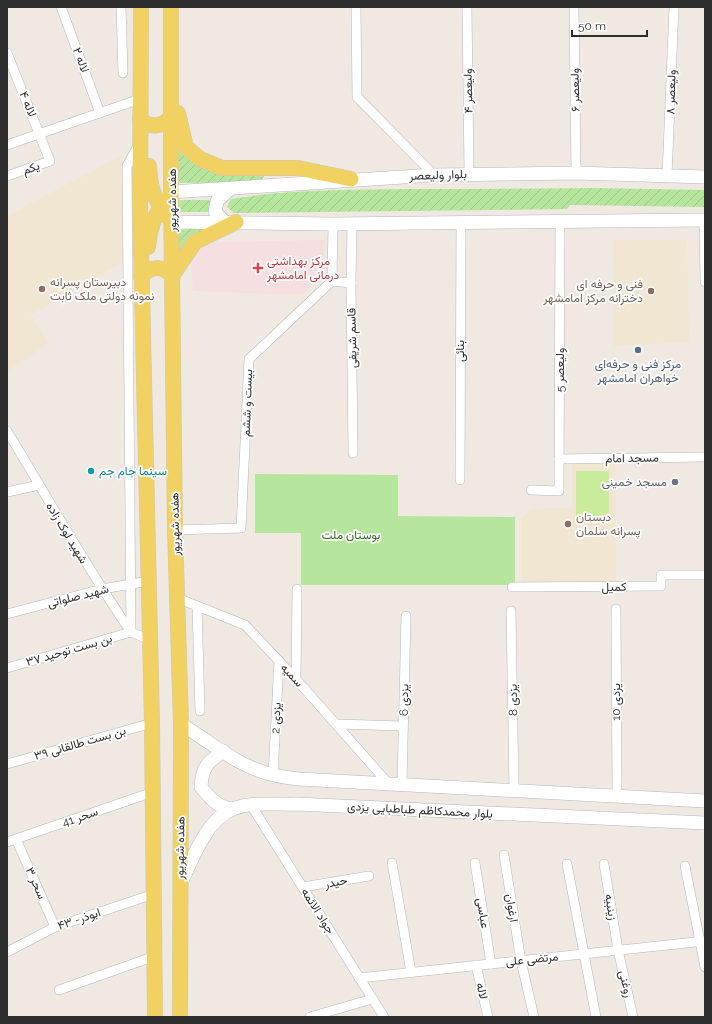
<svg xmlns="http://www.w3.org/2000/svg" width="712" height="1024" font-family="Raleway,Vazirmatn,sans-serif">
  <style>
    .education { fill: #f0e6d1 }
    .medical { fill: #f5dfe0 }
    .park { fill: #b6e59e }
    .garden { fill: url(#garden-furrows) }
    .pitch { fill: #c9ec9a }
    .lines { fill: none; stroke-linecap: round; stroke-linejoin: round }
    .street-casing { stroke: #b4b7c1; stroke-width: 10 }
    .secondary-casing { stroke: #b4b7c1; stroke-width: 14 }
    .primary-casing { stroke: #c9c9c9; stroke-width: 16 }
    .street { stroke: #fff; stroke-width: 9 }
    .secondary { stroke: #fff; stroke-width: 13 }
    .primary { stroke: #f2d163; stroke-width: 15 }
    .health-dot { fill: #e0444e; stroke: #fff; stroke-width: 1.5 }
    .education-dot { fill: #8d6e63; stroke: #fff; stroke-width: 1.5 }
    .service-dot { fill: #5c6f8a; stroke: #fff; stroke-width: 1.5 }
    .culture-dot { fill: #0f9aa8; stroke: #fff; stroke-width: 1.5 }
    .worship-dot { fill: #6b7280; stroke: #fff; stroke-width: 1.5 }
    .labels { text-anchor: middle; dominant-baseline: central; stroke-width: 3.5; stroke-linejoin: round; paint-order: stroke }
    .street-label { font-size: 12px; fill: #2e2e2e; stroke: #fff }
    .health-label { font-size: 12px; fill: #be3a42; stroke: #fff; text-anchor: start }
    .education-label { font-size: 12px; fill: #785e54; stroke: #fff; text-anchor: start }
    .service-label { font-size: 12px; fill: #4e5e75; stroke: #fff }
    .culture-label { font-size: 12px; fill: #0d838f; stroke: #fff; text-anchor: start }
    .worship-label { font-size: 12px; fill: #5b616d; stroke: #fff; text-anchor: end }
    .park-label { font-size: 12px; fill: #2c6e1b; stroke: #fff }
  </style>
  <defs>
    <pattern id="garden-furrows" width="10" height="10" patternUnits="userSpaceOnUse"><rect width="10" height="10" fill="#b6e59e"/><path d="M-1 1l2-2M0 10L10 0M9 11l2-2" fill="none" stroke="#9dc588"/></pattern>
  </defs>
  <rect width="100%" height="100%" fill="#efe9e1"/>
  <g class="education">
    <path d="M121,156L124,262L30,315L49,343L7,371V216Z"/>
    <path d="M613,240H687L689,342L614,346Z"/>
    <path d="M572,462L615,464L616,582L521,583V520L531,509L572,508Z"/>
  </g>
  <path class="medical" d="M325,240L324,272L302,295L193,291L191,263L198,249L213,242Z"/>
  <path class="park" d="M255,474L398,475V516L515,517V585H301V533H255Z"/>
  <g class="garden">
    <path d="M176,128L180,150L193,163L215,173L264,176L260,182L177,183Z"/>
    <path d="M594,188L705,190V207L570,205L567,209L234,213L227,207L231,199C290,189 350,190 409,189C471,189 532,189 594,188Z"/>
    <path d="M183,200H209L212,205L209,212H180L176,207L177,201Z"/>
    <path d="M217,227L177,265V230Z"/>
  </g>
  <rect class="pitch" x="576" y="471" width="33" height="52"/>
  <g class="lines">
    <defs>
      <g id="street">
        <path d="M61,7L100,113"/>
        <path d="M121,7L123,73"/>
        <path d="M356,7L357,97L434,175"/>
        <path d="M467,7L469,174"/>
        <path d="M574,7L576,173"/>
        <path d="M7,53L50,161L7,176"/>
        <path d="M7,145L140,99"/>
        <path d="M138,146L127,166L131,632L150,640"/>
        <path d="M667,176L674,7"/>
        <path d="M704,220L705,282"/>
        <path d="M352,223L351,283L353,453"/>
        <path d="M332,281L351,283"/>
        <path d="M7,431C48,498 86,567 131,632L7,668"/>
        <path d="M559,459L705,457"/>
        <path d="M460,480L461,222"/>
        <path d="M531,490L559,491L560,221"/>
        <path d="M7,492L39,485"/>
        <path d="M175,530L241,528L249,359L332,281L333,224"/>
        <path d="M512,587L661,586V575H705"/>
        <path d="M177,598L245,625L296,679L387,782"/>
        <path d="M197,606L200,711"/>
        <path d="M616,609L617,796"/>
        <path d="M511,611L514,790"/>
        <path d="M7,614L102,589L149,581"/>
        <path d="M296,679L297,589"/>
        <path d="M337,724L403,726"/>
        <path d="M7,764L152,723"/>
        <path d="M273,775L279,661"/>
        <path d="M402,783L406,616"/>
        <path d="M251,805L384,1017"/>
        <path d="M16,839L55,927"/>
        <path d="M7,842L153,792"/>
        <path d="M504,855L521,961L534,1017"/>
        <path d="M392,863L411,972"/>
        <path d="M475,863L491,964"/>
        <path d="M567,864L596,1017"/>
        <path d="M604,864L618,950L633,1017"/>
        <path d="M685,866L705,967"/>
        <path d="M303,887L369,876"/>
        <path d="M7,952L55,927L154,894"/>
        <path d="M476,965L488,1017"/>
        <path d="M359,978L705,941"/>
        <path d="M59,990L155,956"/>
        <path d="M310,1017L372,999"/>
      </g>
      <g id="secondary">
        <path d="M171,192L434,175L576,173L705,177"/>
        <path d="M172,222L333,224L705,220"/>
        <path d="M225,222L215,212L217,201L230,189"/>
        <path d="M181,724C210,742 240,768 274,775C282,777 290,778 299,779L705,801"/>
        <path d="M223,751C207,763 202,767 201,787C209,797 218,808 232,809"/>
        <path d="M181,883C192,860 207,818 233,809C252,801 277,805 297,804L705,823"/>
      </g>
      <g id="primary">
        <path d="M141,7L140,205L152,723L155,1017"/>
        <path d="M171,7V192L175,530L181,724L180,1017"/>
        <path d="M178,113L186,147L200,159L222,168H298L351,179"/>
        <path d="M140,119C150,129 164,127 172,115"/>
        <path d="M149,166C150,192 156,202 172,222"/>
        <path d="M148,247C150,228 154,215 166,200"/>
        <path d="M141,276C152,266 162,265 172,276L195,242L236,222"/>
      </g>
    </defs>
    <use href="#street" class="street-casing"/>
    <use href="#secondary" class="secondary-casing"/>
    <use href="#primary" class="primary-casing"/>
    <use href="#street" class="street"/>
    <use href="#secondary" class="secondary"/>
    <use href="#primary" class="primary"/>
  </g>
  <path class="health-dot" d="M256 262h4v4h4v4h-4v4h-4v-4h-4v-4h4z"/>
  <g class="education-dot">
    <circle cx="42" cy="289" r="4"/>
    <circle cx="651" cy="291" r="4"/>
    <circle cx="568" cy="524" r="4"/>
  </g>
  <circle class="service-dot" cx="638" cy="350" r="4"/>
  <circle class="culture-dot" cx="91" cy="471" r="4"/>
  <circle class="worship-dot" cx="675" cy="482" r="4"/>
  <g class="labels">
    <g class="street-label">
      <text transform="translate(81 60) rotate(70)">لاله ۲</text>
      <text transform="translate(575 90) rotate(-91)">ولیعصر ۶</text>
      <text transform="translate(468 91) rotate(-91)">ولیعصر ۴</text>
      <text transform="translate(671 92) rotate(-88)">ولیعصر ۸</text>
      <text transform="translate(28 104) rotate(68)">لاله ۴</text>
      <text transform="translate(31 168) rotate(-20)">یکم</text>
      <text transform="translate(438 175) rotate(-2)">بلوار ولیعصر</text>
      <text transform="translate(172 200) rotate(-90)">هفده شهریور</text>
      <text transform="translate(352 338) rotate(-91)">قاسم شریفی</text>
      <text transform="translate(460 351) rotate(-90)">بنائی</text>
      <text transform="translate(560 370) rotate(-90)">ولیعصر 5</text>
      <text transform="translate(247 403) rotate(-88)">بیست و ششم</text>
      <text transform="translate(632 458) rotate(-1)">مسجد امام</text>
      <text transform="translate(175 524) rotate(-91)">هفده شهریور</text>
      <text transform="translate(67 533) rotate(59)">شهید لوک زاده</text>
      <text transform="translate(614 587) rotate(-1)">کمیل</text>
      <text transform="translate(78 596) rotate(-14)">شهید صلواتی</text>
      <text transform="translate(69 650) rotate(-16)">بن بست توحید ۳۷</text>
      <text transform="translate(292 675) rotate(47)">سمیه</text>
      <text transform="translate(404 700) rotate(-89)">یزدی 6</text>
      <text transform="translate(513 700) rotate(-91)">یزدی 8</text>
      <text transform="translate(616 702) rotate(-90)">یزدی 10</text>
      <text transform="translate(276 718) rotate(-87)">یزدی 2</text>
      <text transform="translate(80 743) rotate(-16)">بن‌ بست طالقانی ۳۹</text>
      <text transform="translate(420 810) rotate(3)">بلوار محمدکاظم طباطبایی یزدی</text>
      <text transform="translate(80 817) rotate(-19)">سحر 41</text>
      <text transform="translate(180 848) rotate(-89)">هفده شهریور</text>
      <text transform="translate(336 882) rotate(-10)">حیدر</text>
      <text transform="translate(36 883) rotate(66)">سحر ۳</text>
      <text transform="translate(611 907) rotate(81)">زینبیه</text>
      <text transform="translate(512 908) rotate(81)">ارغوان</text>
      <text transform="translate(318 911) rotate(58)">جواد الائمه</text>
      <text transform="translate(483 913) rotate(81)">عباسی</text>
      <text transform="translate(79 919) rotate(-19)">ابوذر- ۴۳</text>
      <text transform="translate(532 959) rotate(-6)">مرتضی علی</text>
      <text transform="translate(626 984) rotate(77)">روغنی</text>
      <text transform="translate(482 991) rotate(77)">لاله</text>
    </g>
    <g class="health-label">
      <text x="267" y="261">مرکز بهداشتی<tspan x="267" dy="14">درمانی امامشهر</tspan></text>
    </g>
    <g class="education-label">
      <text x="50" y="282">دبیرستان پسرانه<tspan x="50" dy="14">نمونه دولتی ملک ثابت</tspan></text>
      <text x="643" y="284" text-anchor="end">فنی و حرفه ای<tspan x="643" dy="14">دخترانه مرکز امامشهر</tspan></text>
      <text x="576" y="517">دبستان<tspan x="576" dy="14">پسرانه سلمان</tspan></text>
    </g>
    <g class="service-label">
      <text x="638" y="364">مرکز فنی و حرفه‌ای<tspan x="638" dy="14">خواهران امامشهر</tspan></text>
    </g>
    <g class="culture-label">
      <text x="99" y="471">سینما جام جم</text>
    </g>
    <g class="worship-label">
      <text x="667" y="482">مسجد خمینی</text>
    </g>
    <g class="park-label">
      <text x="351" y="535">بوستان ملت</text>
    </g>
  </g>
  <rect width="712" height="1024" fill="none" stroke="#2e2e2e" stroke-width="16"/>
  <path d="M572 30v6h75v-6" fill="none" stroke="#2e2e2e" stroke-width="2"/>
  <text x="578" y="30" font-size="12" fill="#2e2e2e" stroke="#ffffff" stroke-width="3" paint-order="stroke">50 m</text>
</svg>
